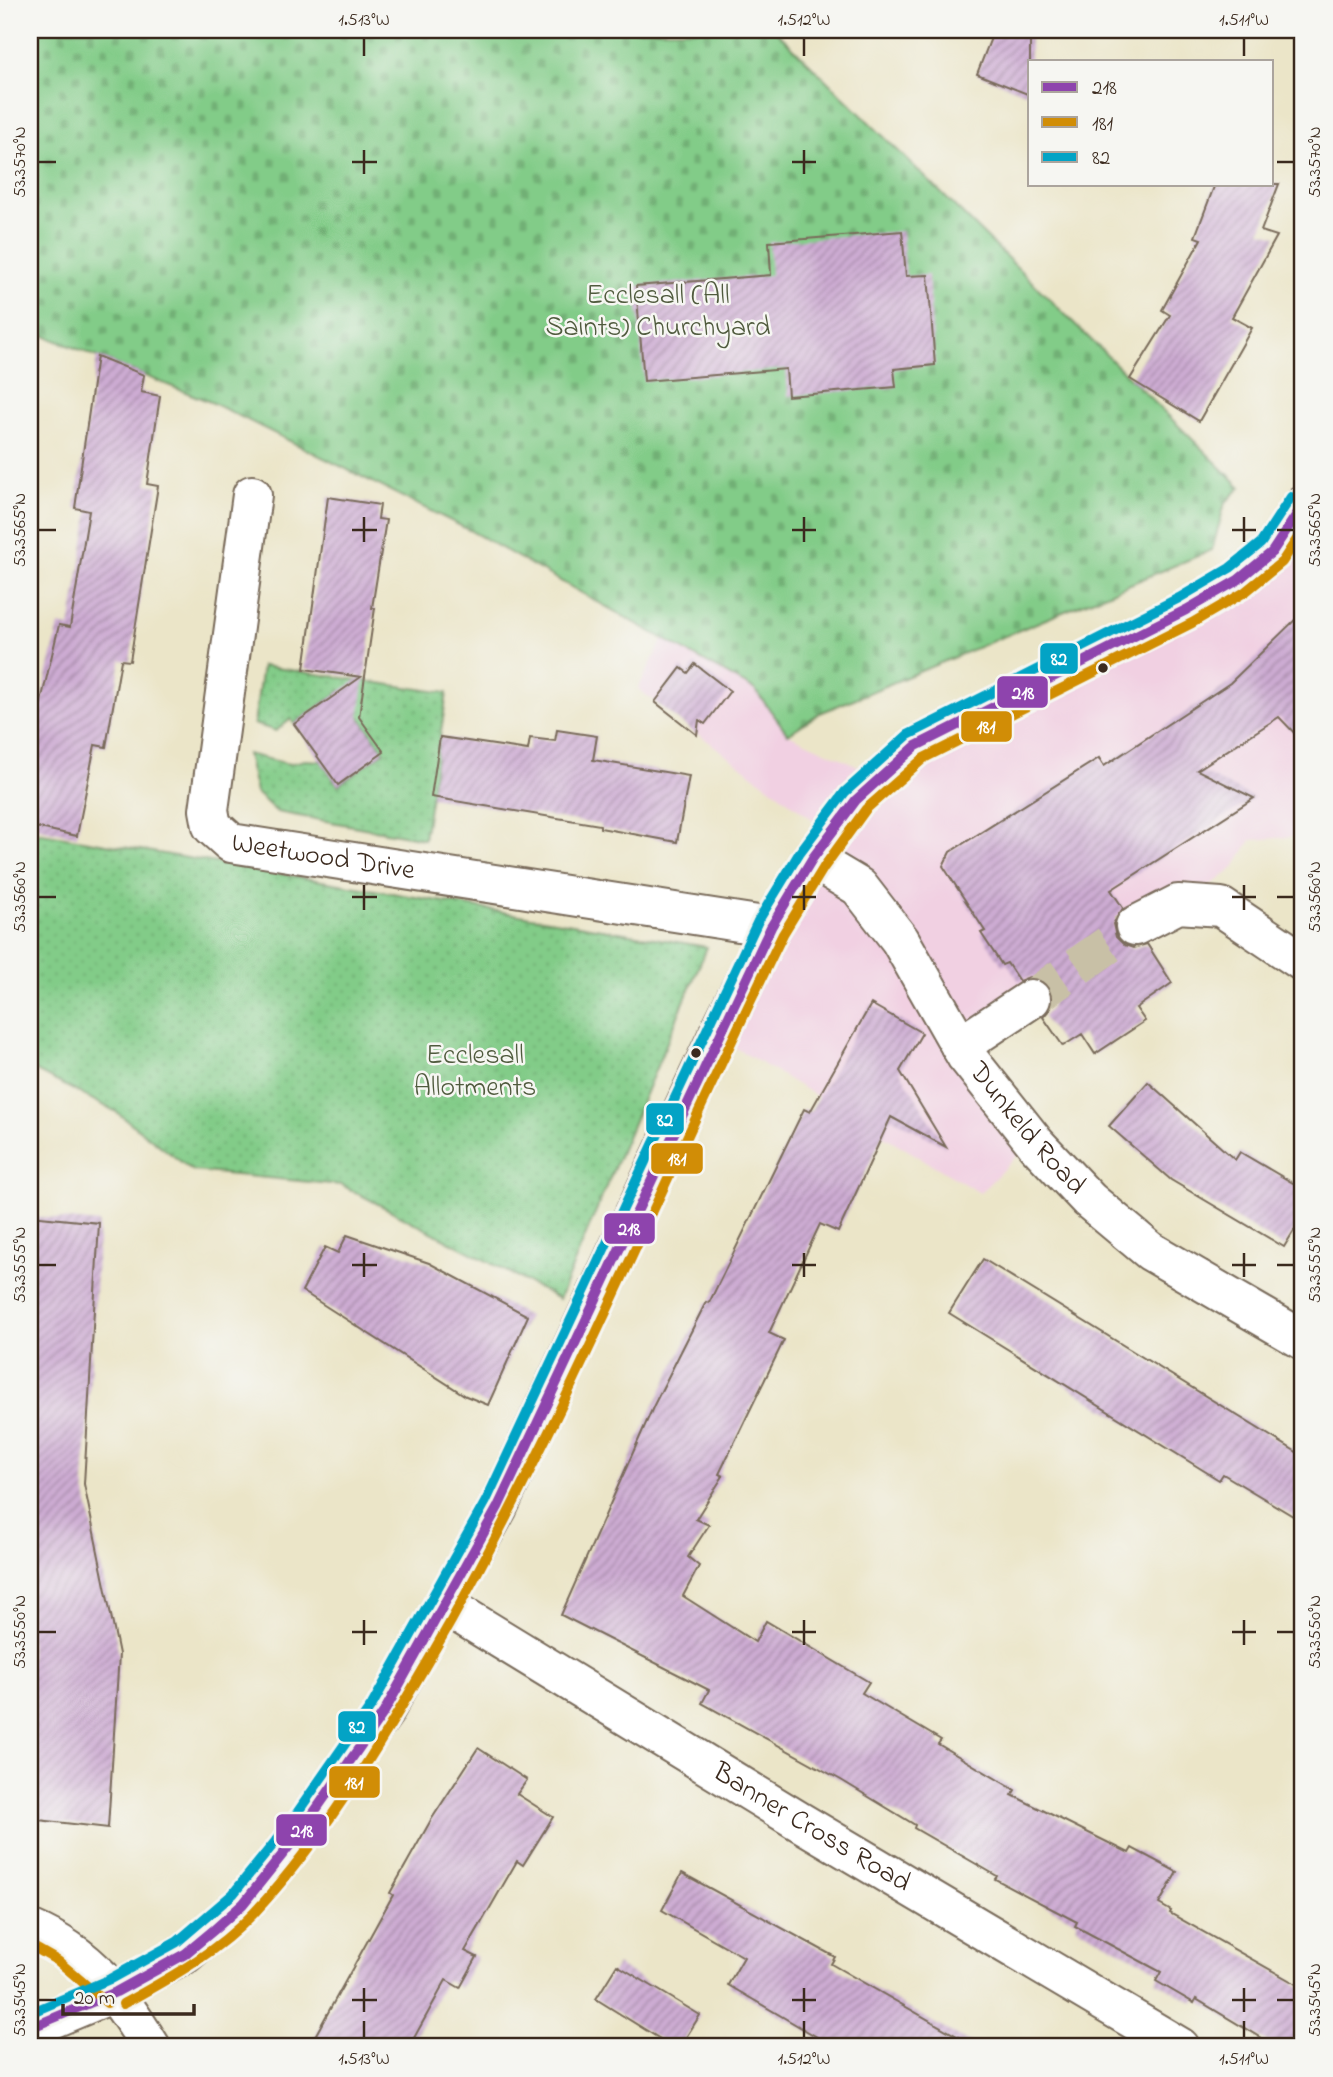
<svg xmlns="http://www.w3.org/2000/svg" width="1333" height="2077" font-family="'Indie Flower',sans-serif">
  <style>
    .built { fill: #f1d0e2 }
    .grass { fill: url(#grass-dots); stroke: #5e7b53; stroke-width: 2 }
    .cemetery { fill: url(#cemetery-stones); stroke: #5e7b53; stroke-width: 2 }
    .building { fill: url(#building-hatch) }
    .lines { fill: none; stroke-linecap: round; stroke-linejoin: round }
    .street-tunnel { stroke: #c8c0a6; stroke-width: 38; stroke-dasharray: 38 19; stroke-linecap: butt }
    .street-casing { stroke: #796b5a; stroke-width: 42 }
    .secondary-casing { stroke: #796b5a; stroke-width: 42 }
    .primary-casing { stroke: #796b5a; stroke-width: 42 }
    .street { stroke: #fff; stroke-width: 38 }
    .secondary { stroke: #fff; stroke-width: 38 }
    .primary { stroke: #fff; stroke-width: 38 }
    .bus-1-casing { stroke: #f6f6f2; stroke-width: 16 }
    .bus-2-casing { stroke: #f6f6f2; stroke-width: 16 }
    .bus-3-casing { stroke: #f6f6f2; stroke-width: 16 }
    .bus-1 { stroke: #8e44ad; stroke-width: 10 }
    .bus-2 { stroke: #d18d06; stroke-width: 10 }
    .bus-3 { stroke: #03a3c5; stroke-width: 10 }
    .ticks { fill: none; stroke: #3b2a1e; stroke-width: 2.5 }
    .bus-dot { fill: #3b2a1e; stroke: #f6f6f2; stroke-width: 2.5 }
    .labels { text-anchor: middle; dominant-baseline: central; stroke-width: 5; stroke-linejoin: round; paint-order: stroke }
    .park-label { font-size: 28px; fill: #505b3e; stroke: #f6f6f2 }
    .street-label { font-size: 28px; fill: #3b2a1e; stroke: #f6f6f2 }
    .line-badge { stroke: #f6f6f2; stroke-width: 2.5 }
    .badge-label { font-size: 19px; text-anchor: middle; font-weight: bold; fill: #fff }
    .neatline { fill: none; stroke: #3b2a1e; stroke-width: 2.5 }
    .ticks-label { font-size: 18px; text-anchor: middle; fill: #3b2a1e }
  </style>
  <defs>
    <pattern id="grass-dots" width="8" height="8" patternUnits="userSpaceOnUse" patternTransform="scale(1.75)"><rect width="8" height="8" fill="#82cc88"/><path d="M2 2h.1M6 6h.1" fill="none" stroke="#71af75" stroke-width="1.8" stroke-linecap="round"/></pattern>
    <pattern id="cemetery-stones" width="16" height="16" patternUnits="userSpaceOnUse" patternTransform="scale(1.75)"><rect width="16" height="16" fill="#82cc88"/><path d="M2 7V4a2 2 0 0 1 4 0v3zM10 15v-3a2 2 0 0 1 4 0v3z" fill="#71af75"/></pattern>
    <pattern id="building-hatch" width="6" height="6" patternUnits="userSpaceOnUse" patternTransform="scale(1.75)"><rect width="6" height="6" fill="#cdacd3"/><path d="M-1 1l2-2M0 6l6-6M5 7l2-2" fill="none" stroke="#a88cab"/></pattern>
  </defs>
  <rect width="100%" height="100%" fill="#f6f6f2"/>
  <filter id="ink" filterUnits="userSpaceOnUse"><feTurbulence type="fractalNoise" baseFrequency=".0143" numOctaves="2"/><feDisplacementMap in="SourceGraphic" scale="14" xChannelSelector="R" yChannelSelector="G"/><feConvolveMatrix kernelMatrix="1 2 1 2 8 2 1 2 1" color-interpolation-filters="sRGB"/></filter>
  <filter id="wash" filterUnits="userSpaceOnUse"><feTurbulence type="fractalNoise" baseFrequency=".00686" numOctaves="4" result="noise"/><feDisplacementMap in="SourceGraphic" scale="28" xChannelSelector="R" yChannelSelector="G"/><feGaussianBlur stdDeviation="1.57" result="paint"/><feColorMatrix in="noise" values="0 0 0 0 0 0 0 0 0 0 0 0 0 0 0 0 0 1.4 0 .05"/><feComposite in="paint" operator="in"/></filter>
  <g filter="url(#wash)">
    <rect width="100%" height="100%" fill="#ebe5c8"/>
    <path class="built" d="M1303,505V836L1251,840L1233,869L972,1059L1031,1141L980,1193L717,1037L831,833L638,689L663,639L755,690L788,734L882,777L1186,610Z"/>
    <g class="grass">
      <path d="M262,666L447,693L424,839L277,812L256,793L247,754L289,764L305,760L321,761L338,785L384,752L341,691L294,724L291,719L276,731L254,724Z"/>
      <path d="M30,831L707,947L559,1299L342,1185L193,1171L115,1111L30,1068Z"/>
    </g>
    <path class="cemetery" d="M30,30H775L1241,487L1225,503L1212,550L820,713L788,734L755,690L469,530L213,403L30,330Z"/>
    <g id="blocks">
      <g class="building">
        <path d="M994,30H1030V95L977,74Z"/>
        <path d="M1215,184H1279L1261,231L1277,236L1232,317L1252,328L1199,421L1130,379L1170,315L1162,310L1201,239L1195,237Z"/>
        <path d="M902,231L906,276L928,275L935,365L894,369L896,387L788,396L786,369L644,381L636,286L771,275L769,242Z"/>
        <path d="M97,356L144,375L141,392L160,396L147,484L158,486L130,661L121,660L106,747L95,745L77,836L30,826V748L59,625L70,627L89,511L75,508Z"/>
        <path d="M328,497L380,505L378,519L386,520L372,608H375L359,717L384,752L338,785L294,724L361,677L304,669Z"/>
        <path d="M1303,612V742L1279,717L1197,770L1254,798L1111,890L1123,908L1113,924L1116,937L1124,945L1133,948L1147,944L1172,983L1136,1008L1145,1021L1095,1054L1082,1034L1063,1046L1043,1017L1051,1008L1053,998L1050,988L1040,979L1029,977L1019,981L1007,963L1002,965L981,933L985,931L943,866L950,852L1099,758L1104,766L1230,683Z"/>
        <path d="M695,664L730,691L705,724L699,720L697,735L655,702L681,668L688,673Z"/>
        <path d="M557,730L597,736L593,760L689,776L677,842L600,828V825L431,797L440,737L528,750L530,738L555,741Z"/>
        <path d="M871,1004L922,1033L900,1071L946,1147L891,1117L838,1232L820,1224L769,1333L784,1340L719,1474L723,1476L696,1519L709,1525L688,1557L699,1566L683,1596L755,1642L766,1621L869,1682L862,1693L941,1740L938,1744L1015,1790L1012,1795L1129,1853L1132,1848L1177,1872L1159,1904L1171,1911L1170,1913L1303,1988V2047H1276L1196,1999L1194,2003L1156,1981L1161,1972L1075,1926L1077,1922L995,1879L997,1876L914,1828L915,1825L841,1780L702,1703L709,1690L561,1615L654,1405L706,1302L709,1303L804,1109L810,1112Z"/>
        <path d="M1148,1082L1235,1160L1240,1152L1303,1189V1216L1284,1247L1171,1180L1109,1126Z"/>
        <path d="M30,1216L99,1223L84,1484L119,1654L108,1828L30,1819Z"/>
        <path d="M347,1235L429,1263L528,1316L488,1405L466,1396L302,1291L325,1247L338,1253Z"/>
        <path d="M983,1259L1303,1456V1522L1223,1474L1219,1480L949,1313Z"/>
        <path d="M478,1748L527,1780L517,1794L553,1817L523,1865L517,1861L465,1951L477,1957L460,1988L446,1980L409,2047H309L393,1895L390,1893L431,1820Z"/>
        <path d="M682,1873L835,1957L831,1964L976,2047H811L817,2037L728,1985L744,1957L662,1910Z"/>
        <path d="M617,1965L700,2015L680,2047H673L596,1999Z"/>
      </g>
    </g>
  </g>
  <g filter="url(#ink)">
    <use href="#blocks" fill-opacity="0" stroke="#796b5a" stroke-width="2"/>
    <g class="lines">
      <path class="street-tunnel" d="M1031,999L1135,926"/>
      <defs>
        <g id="street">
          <path id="s1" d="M252,495L209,810L212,826L231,843L771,927"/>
          <path id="s2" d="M812,859L859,887L900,940L966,1056L1036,1144L1089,1200L1150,1251L1303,1340"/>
          <path d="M1135,926L1178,904L1221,907L1303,962"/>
          <path d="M960,1046L1031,999"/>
          <path id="s3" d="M445,1605L797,1820L1180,2047"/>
        </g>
        <path id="secondary" d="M30,1929C91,1955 117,1993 151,2047"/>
        <path id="primary" d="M30,2028L116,1992L185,1954L215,1929L243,1904L299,1834L384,1712L498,1507L717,1037L771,927L812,859L856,800L916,746L1186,610L1238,580L1272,552L1303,505"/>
      </defs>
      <use href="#street" class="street-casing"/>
      <use href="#secondary" class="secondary-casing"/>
      <use href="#primary" class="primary-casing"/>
      <use href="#street" class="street"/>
      <use href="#secondary" class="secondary"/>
      <use href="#primary" class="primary"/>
      <defs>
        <path id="bus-1" d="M30,2028L116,1992L185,1954L215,1929L243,1904L299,1834L384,1712L498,1507L771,927L812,859L856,800L916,746L1186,610L1238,580L1272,552L1303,505"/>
        <g id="bus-2">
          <path d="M30,1945L58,1961L107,2003"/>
          <path d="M123,2004C170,1978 216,1953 254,1913C330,1832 396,1718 451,1621C574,1399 671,1162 783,934L824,867L866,809L924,758L1192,623L1245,592L1282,562L1303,530"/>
        </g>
        <path id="bus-3" d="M30,2013L110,1979L177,1942L233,1894L288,1826L372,1705L486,1501L758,921L800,852L845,792L908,735L1179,598L1230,568L1261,543L1291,497"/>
      </defs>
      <use href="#bus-1" class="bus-1-casing"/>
      <use href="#bus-2" class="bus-2-casing"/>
      <use href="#bus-3" class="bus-3-casing"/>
      <use href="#bus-1" class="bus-1"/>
      <use href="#bus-2" class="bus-2"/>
      <use href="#bus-3" class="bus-3"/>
    </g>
  </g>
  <path class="ticks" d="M364,38V56M804,38V56M1244,38V56M364,150V174M804,150V174M38,162H56M352,162H377M792,162H816M1277,162H1294M364,517V542M804,517V542M1244,517V542M38,530H56M352,530H377M792,530H816M1232,530H1256M1277,530H1294M364,885V910M804,885V910M1244,885V910M38,897H56M352,897H377M792,897H816M1232,897H1256M1277,897H1294M364,1253V1277M804,1253V1277M1244,1253V1277M38,1265H56M352,1265H377M792,1265H816M1232,1265H1256M1277,1265H1294M364,1620V1645M804,1620V1645M1244,1620V1645M38,1632H56M352,1632H377M792,1632H816M1232,1632H1256M1277,1632H1294M364,1988V2012M804,1988V2012M1244,1988V2012M38,2000H56M352,2000H377M792,2000H816M1232,2000H1256M1277,2000H1294M364,2021V2038M804,2021V2038M1244,2021V2038"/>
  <g class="bus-dot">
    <circle cx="1103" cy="668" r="6"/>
    <circle cx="696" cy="1053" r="6"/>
  </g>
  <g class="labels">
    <g class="park-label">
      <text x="658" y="296">Ecclesall (All<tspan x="658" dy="32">Saints) Churchyard</tspan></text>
      <text x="475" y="1056">Ecclesall<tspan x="475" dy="32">Allotments</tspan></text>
    </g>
    <g class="street-label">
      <text stroke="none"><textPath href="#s1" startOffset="453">Weetwood Drive</textPath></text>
      <text stroke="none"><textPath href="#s2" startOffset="350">Dunkeld Road</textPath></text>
      <text stroke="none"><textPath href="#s3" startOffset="429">Banner Cross Road</textPath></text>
    </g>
  </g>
  <g class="line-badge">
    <rect x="1039" y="642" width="40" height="33" rx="7" fill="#03a3c5"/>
    <rect x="996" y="675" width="53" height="34" rx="7" fill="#8e44ad"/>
    <rect x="960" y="710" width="53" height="33" rx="7" fill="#d18d06"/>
    <rect x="645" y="1102" width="40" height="34" rx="7" fill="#03a3c5"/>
    <rect x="650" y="1142" width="54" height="33" rx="7" fill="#d18d06"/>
    <rect x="603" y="1212" width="53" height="33" rx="7" fill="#8e44ad"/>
    <rect x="337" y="1710" width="40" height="33" rx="7" fill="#03a3c5"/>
    <rect x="328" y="1765" width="53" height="34" rx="7" fill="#d18d06"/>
    <rect x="275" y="1813" width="53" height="34" rx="7" fill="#8e44ad"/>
  </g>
  <g class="badge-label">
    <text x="1059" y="665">82</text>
    <text x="1023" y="699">218</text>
    <text x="986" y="733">181</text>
    <text x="665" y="1126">82</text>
    <text x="677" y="1165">181</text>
    <text x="629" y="1235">218</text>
    <text x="357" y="1733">82</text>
    <text x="354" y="1789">181</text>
    <text x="302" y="1837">218</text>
  </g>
  <rect width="1333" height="2077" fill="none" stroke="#f6f6f2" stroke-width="77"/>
  <rect x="1028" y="60" width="245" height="126" fill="#f6f6f2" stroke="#aba49d" stroke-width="2"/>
  <rect x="1042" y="82" width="35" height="10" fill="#8e44ad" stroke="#aba49d" stroke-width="2"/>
  <text x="1092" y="94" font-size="21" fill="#3b2a1e">218</text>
  <rect x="1042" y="117" width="35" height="10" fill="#d18d06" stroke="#aba49d" stroke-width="2"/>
  <text x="1092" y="130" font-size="21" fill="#3b2a1e">181</text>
  <rect x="1042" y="152" width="35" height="10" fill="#03a3c5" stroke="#aba49d" stroke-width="2"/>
  <text x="1092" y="164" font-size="21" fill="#3b2a1e">82</text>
  <path d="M63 2004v10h131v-10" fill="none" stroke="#3b2a1e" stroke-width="3.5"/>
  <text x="74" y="2004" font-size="21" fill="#3b2a1e" stroke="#f6f6f2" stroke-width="5" paint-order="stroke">20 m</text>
  <rect x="38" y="38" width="1256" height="2000" class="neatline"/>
  <g class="ticks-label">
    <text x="364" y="25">1.513°W</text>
    <text x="804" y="25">1.512°W</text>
    <text x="1244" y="25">1.511°W</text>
    <text transform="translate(19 162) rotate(-90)" y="6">53.3570°N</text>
    <text transform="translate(1314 162) rotate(-90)" y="6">53.3570°N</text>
    <text transform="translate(19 530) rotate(-90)" y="6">53.3565°N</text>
    <text transform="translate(1314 530) rotate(-90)" y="6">53.3565°N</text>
    <text transform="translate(19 897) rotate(-90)" y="6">53.3560°N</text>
    <text transform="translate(1314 897) rotate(-90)" y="6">53.3560°N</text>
    <text transform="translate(19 1265) rotate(-90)" y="6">53.3555°N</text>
    <text transform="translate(1314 1265) rotate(-90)" y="6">53.3555°N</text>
    <text transform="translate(19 1632) rotate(-90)" y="6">53.3550°N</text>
    <text transform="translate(1314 1632) rotate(-90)" y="6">53.3550°N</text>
    <text transform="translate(19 2000) rotate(-90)" y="6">53.3545°N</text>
    <text transform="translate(1314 2000) rotate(-90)" y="6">53.3545°N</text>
    <text x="364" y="2064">1.513°W</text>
    <text x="804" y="2064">1.512°W</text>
    <text x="1244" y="2064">1.511°W</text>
  </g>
</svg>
